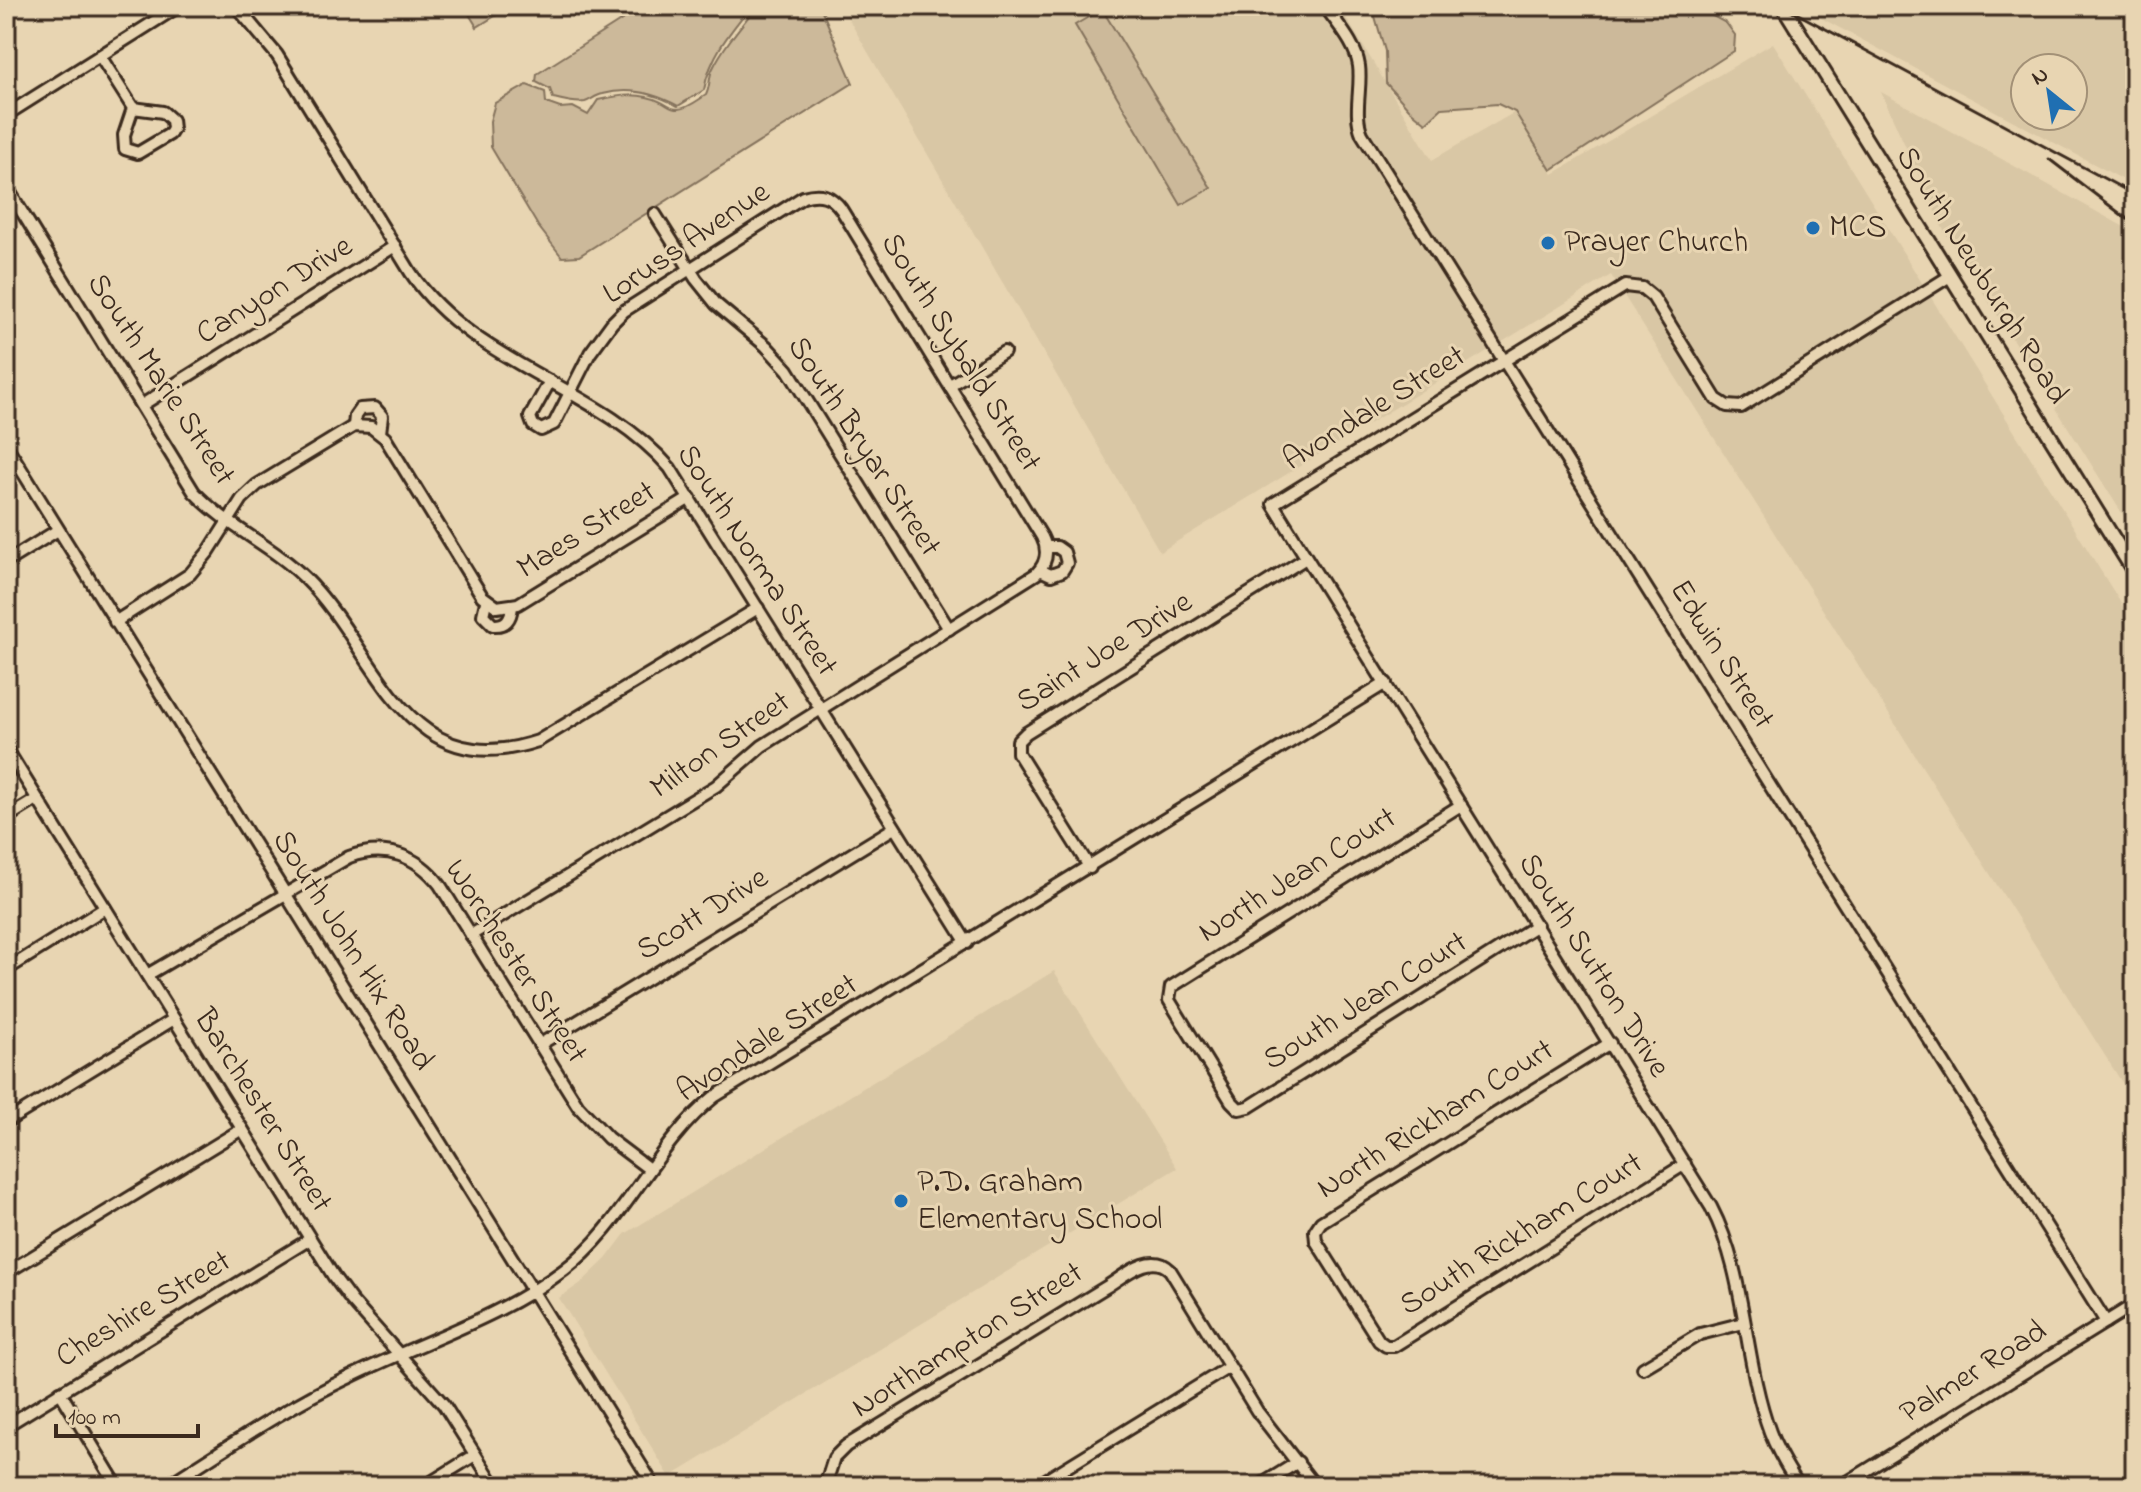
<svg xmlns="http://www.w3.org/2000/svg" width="2141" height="1492" font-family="'Indie Flower',sans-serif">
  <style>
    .built { fill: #d9c7a5; fill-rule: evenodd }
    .green { fill: #ccb99a; stroke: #84725c; stroke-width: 2 }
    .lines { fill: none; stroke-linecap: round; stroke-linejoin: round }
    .minor-casing { stroke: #3b2a1e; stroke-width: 16 }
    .major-casing { stroke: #3b2a1e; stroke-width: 18 }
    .minor { stroke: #e8d5b2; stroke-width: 10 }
    .major { stroke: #e8d5b2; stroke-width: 12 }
    .rail { stroke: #3b2a1e; stroke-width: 3 }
    .poi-dot { fill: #1f6fb2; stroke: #e8d5b2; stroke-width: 3 }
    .labels { text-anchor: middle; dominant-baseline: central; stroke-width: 6; stroke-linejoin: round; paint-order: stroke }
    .poi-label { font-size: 32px; fill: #3b2a1e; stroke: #e8d5b2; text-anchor: start }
    .street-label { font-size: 32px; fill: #3b2a1e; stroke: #e8d5b2 }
  </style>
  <rect width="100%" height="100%" fill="#e8d5b2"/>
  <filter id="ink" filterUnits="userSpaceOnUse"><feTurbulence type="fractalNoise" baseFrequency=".0125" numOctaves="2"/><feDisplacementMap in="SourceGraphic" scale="16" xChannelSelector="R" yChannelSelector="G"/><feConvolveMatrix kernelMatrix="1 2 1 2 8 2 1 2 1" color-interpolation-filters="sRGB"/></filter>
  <g filter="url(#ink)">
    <g class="built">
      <path d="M841,6H1339L1432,160L1515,112L1553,174L1773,43L2135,626V1103L1611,275L1160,552Z"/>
      <path d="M1805,6H2135V186L1808,11ZM2025,68H2073V116H2025Z"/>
      <path d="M1881,92L2135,233V534L1942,227Z"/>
      <path d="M1054,971L1177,1168L670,1477L559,1298L581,1283L606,1259L625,1234Z"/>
    </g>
    <g class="green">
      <path d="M464,6H511L477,27Z"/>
      <path d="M644,6H751C730,32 710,56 704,90L678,106C656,94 629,87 603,94C596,95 591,100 585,102C575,104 563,100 553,98L550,89L536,82L537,74Z"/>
      <path d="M757,6H820L853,83L579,256L562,257L538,226L491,147L490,121L495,103L527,85L545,92L546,103L560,108L573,107L588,115L598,100C619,95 641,92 661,102C668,105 670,109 678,109C687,109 698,100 706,95C710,87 709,78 712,70C723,47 741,26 757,6Z"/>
      <path d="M1372,6H1694L1726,23L1735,35L1734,51L1551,170L1515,112L1498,104L1442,108L1426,123L1409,109L1386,83L1385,51Z"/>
      <path d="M1102,9L1211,188L1181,205L1075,25Z"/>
    </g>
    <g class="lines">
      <defs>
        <g id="minor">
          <path d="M236,6L277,55L411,273C474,366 598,385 670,468L967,943"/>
          <path d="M1325,6C1337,24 1356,44 1359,66C1362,88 1353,113 1362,134L2106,1322"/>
          <path d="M100,56L133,108L163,112L172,120L173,129L170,134L138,153L125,149L124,135L133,108"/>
          <path d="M6,115L179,6"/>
          <path d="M6,186L194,492C227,527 272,545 305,578C379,651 403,786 538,741L758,608"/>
          <path d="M655,214L696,279L716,304L766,346L788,370L949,629"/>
          <path d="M950,385L1004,352"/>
          <path d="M142,405L395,246"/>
          <path d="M354,426L355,416L360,409L375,408L382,416L380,433"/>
          <path d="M6,445L654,1486"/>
          <path d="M6,562L58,530"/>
          <path d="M1040,570L1051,575L1062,571L1067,563L1064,552L1057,547H1046"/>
          <path d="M486,602L483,615L493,625C506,626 511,619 512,606"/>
          <path d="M115,622L190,574L209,551L242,499L257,485L354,426L371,427L385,438L482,596L497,607L518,604L690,498"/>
          <path d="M6,748L334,1277L351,1300L444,1405L495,1486"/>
          <path d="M1461,805L1171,987L1169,1000L1231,1101L1239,1109L1249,1107L1537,925"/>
          <path d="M6,818L37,799"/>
          <path d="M1090,868L1018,753V741L1026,733L1306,558"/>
          <path d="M471,935L716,786L762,746L1036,574C1047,563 1049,551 1042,537L841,209C831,195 820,192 803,197L624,311L612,323L590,353L554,424L541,430L533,425L530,417L550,381"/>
          <path d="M6,970L105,908"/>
          <path d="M147,975L349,857C385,844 417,855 440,885L578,1106L608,1138L649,1169"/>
          <path d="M1610,1043L1321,1222L1315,1231L1316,1241L1379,1341L1386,1346H1394L1685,1164"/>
          <path d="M539,1045L894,828"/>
          <path d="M6,1122L174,1019"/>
          <path d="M6,1273L242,1129"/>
          <path d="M1643,1368L1700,1334L1744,1323"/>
          <path d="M60,1392L117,1486"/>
          <path d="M6,1426L310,1239"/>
          <path d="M166,1486C225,1449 284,1408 348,1378C420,1342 499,1319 564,1270C625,1224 654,1145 714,1097L1386,683"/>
          <path d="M425,1486L475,1455"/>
          <path d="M825,1486L834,1458L846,1446L1106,1287C1124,1276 1151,1251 1170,1270L1257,1411L1315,1486"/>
          <path d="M1036,1486L1229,1367"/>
          <path d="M1259,1486L1298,1462"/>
          <path d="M1799,1486C1788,1469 1777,1451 1770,1432C1743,1359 1747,1276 1711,1207L1273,504L1625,286L1642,288L1653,297L1716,399L1727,406L1741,407L1950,276"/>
          <path d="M1841,1486L2135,1304"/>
        </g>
        <path id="major" d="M1783,6L2135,573"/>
      </defs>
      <use href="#minor" class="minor-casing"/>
      <use href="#major" class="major-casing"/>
      <use href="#minor" class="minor"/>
      <use href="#major" class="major"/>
      <g class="rail">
        <path d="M1783,6L2135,195"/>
        <path d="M2049,159L2135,225"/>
      </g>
    </g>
  </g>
  <g class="poi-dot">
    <circle cx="1813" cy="228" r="8"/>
    <circle cx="1548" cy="243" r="8"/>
    <circle cx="901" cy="1201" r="8"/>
  </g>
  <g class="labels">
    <g class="poi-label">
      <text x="1829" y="228">MCS</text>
      <text x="1564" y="243">Prayer Church</text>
      <text x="917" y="1183">P.D. Graham<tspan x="917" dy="37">Elementary School</tspan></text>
    </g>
    <g class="street-label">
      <text transform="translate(687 244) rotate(-34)">Loruss Avenue</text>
      <text transform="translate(1981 276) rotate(58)">South Newburgh Road</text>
      <text transform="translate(275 291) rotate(-32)">Canyon Drive</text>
      <text transform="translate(960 353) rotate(58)">South Sybald Street</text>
      <text transform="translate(160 380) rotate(57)">South Marie Street</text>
      <text transform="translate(1375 409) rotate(-32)">Avondale Street</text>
      <text transform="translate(863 447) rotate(57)">South Bryar Street</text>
      <text transform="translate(587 531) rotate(-32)">Maes Street</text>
      <text transform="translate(756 561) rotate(57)">South Norma Street</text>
      <text transform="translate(1105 653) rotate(-32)">Saint Joe Drive</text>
      <text transform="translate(1721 655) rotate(58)">Edwin Street</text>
      <text transform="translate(721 746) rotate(-35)">Milton Street</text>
      <text transform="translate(1298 876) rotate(-32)">North Jean Court</text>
      <text transform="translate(703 915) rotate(-32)">Scott Drive</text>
      <text transform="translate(352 951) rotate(58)">South John Hix Road</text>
      <text transform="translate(515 962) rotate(57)">Worchester Street</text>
      <text transform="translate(1593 966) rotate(58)">South Sutton Drive</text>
      <text transform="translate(1366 1002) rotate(-32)">South Jean Court</text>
      <text transform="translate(768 1039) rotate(-33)">Avondale Street</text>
      <text transform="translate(262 1111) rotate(58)">Barchester Street</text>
      <text transform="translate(1436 1120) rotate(-32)">North Rickham Court</text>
      <text transform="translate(1522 1235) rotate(-32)">South Rickham Court</text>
      <text transform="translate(144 1310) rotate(-31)">Cheshire Street</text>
      <text transform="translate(968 1341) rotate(-32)">Northampton Street</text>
      <text transform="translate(1974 1373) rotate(-32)">Palmer Road</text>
    </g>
  </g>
  <rect width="2141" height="1492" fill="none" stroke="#e8d5b2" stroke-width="32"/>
  <rect x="16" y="16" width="2109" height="1460" fill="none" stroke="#3b2a1e" stroke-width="3" filter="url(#ink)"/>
  <g transform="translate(2049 92) rotate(330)"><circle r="38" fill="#e8d5b2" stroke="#a39177" stroke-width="2"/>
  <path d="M0-6L14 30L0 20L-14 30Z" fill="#1f6fb2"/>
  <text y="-12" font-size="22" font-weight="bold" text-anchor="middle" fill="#3b2a1e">N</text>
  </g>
  <path d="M56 1424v12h142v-12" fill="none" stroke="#3b2a1e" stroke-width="4"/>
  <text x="68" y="1424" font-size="24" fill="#3b2a1e" stroke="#e8d5b2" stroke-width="6" paint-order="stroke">100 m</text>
</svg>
